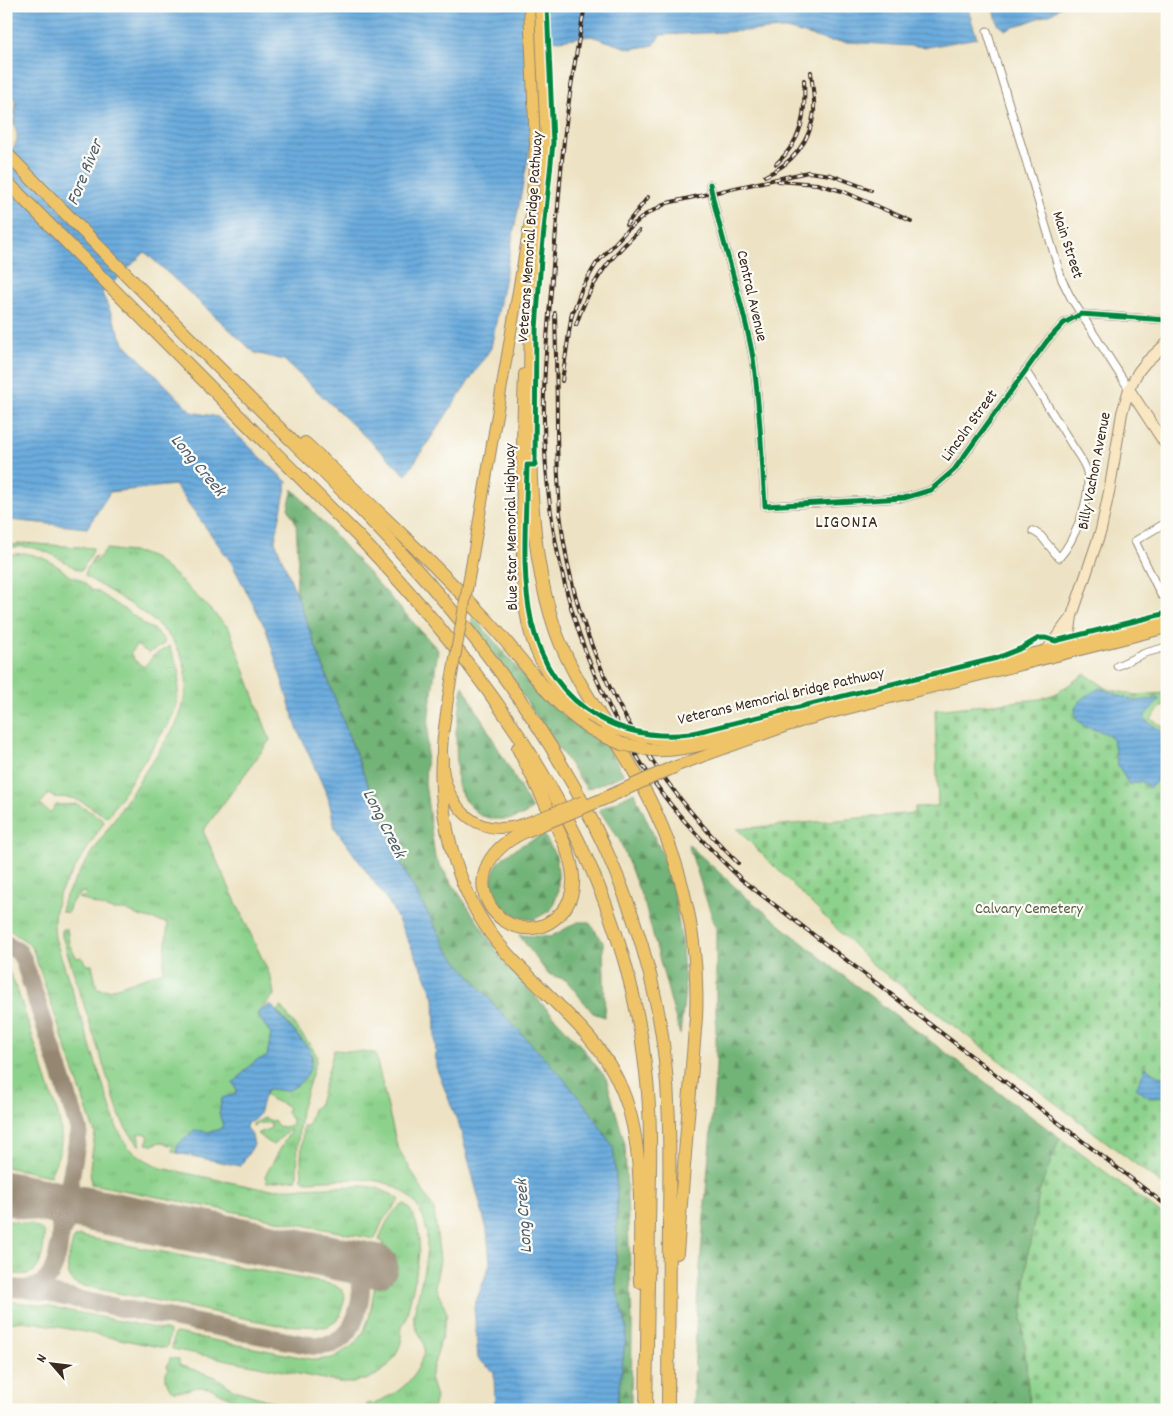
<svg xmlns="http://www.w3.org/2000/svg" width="1173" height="1416" font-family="Dekko,sans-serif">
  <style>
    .grass { fill: url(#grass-tufts); stroke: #647e55 }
    .forest { fill: url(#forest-firs); stroke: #566f4b }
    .sand { fill: url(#sand-dots); stroke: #94825e }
    .cemetery { fill: url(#cemetery-stones); stroke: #647e55 }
    .water { fill: url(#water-rules); stroke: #536b7e }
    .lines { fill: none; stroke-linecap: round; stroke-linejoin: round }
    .taxiway { stroke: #948671; stroke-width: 18 }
    .runway { stroke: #948671; stroke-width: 44 }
    .street-casing { stroke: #948671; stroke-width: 9 }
    .secondary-casing { stroke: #948671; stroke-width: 12 }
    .primary-casing { stroke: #948671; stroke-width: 12 }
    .highway-casing { stroke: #948671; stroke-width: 14 }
    .street { stroke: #fff; stroke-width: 7 }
    .secondary { stroke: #f9e7c3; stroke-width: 10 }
    .primary { stroke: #efc469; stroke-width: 10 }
    .highway { stroke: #efc469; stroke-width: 12 }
    .rail-casing { stroke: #3b2a1e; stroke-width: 4 }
    .rail { stroke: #fdfcf7; stroke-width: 2; stroke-dasharray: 5.5; stroke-linecap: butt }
    .primary-bridge-casing { stroke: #948671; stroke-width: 12; stroke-linecap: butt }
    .highway-bridge-casing { stroke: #948671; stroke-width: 14; stroke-linecap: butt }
    .primary-bridge { stroke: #efc469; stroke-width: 10 }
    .highway-bridge { stroke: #efc469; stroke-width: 12 }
    .cycleway-casing { stroke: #fdfcf7; stroke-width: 8 }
    .cycleway { stroke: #00873e; stroke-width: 5 }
    .labels { text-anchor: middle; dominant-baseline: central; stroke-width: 4.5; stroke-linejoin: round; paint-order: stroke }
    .street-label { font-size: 16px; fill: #3b2a1e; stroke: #fdfcf7 }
    .park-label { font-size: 16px; fill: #545c3f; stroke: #fdfcf7 }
    .water-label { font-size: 18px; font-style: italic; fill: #4e5e6b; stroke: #fdfcf7 }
    .neighbourhood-label { font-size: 18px; letter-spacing: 1px; fill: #3b2a1e; stroke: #fdfcf7 }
  </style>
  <defs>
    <pattern id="grass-tufts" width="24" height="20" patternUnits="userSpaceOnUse" patternTransform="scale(1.25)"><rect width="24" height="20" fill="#8dd28c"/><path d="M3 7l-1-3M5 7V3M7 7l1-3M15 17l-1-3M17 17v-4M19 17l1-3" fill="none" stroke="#7bb478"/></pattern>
    <pattern id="forest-firs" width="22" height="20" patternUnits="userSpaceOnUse" patternTransform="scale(1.25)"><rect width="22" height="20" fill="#72b478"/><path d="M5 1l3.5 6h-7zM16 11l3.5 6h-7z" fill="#5f9362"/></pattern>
    <pattern id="sand-dots" width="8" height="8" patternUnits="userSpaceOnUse" patternTransform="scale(1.25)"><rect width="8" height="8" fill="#eeda9e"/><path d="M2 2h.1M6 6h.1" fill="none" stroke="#cdbb88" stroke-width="1.8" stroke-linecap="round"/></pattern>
    <pattern id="cemetery-stones" width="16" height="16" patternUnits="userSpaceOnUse" patternTransform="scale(1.25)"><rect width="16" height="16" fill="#8dd28c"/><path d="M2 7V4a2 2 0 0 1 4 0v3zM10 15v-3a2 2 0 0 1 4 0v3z" fill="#7bb478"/></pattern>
    <pattern id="water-rules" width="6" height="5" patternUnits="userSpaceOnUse" patternTransform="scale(1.25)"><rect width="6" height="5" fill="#6bacde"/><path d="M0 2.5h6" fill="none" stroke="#598cb3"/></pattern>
  </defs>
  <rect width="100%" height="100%" fill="#fdfcf7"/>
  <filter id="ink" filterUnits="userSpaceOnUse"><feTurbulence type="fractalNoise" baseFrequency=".02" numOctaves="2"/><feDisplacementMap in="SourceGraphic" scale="10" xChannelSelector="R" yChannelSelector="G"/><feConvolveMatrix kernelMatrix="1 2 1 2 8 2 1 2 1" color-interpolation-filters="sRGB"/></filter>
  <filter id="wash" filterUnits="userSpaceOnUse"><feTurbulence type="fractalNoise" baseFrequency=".0096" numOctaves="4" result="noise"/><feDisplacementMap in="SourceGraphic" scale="20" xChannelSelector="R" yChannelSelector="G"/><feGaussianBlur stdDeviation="1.12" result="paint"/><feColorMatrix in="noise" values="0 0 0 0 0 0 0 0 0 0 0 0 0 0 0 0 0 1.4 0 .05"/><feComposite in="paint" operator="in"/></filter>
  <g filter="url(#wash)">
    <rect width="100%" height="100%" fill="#ede3c4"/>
    <g class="grass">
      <path d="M24,543L93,548V551L82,570H78C56,556 34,541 6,549V546Z"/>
      <path d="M106,549L140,553L155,559L177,577L229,628L270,740L203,831L271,978L274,995L257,1014L271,1034L267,1057L245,1070L243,1075L234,1083L237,1090L221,1120L223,1125L219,1130L209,1132L177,1146V1153L172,1151L173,1146L160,1142L152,1145L146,1144L149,1136L144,1133L137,1134L140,1139V1146L125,1127L119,1114L62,936V929H67L69,944L77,958L82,957L86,965H92L97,988L109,990L163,971L168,923L142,917L124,910H112L78,898L86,896L85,891C74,897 71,901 68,913L61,911L64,899L79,873L176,725C213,641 143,613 85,576L86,570L94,557L97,556L92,562L94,564Z"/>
      <path d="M25,553C42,556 56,563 68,575C72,578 71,576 76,578C82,580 87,585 91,590L97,591L140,620L144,625L155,630L164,640V644L149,653L136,645L130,655L134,657L133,659L144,667L153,656L169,646L178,667L179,677L177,705L170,721L109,815L105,816C94,810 84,801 71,798C62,796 56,800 48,794L40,805L50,813L56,805L77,804L103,819L104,822L60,892C54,908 53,921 55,938L117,1128L129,1148L144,1159L161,1168L263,1189L364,1186L377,1188L395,1196L400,1200L383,1220L375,1239L91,1184L90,1167L95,1134L33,950L27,942L6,928V555Z"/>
      <path d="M6,967L9,971L18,992L59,1118C64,1144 60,1153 50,1176L6,1167Z"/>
      <path d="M281,1007L313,1049L317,1056L316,1061L301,1110L298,1140L297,1179L267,1182L265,1176L291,1130H289L273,1145L257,1134L271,1128V1123H260L253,1126V1124L264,1118L275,1122L278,1126L283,1127L292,1126V1120L286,1111L288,1108C282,1101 273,1103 267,1096L263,1097L269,1088C300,1092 299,1084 313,1059L310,1050L277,1011Z"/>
      <path d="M334,1050L375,1053L397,1146L434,1210L440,1260L435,1286L447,1313L442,1336L430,1378L436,1397L433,1410H366L367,1404L371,1403L374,1406L376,1402C400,1393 414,1381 423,1356C428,1341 416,1333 414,1320C413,1313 417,1304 418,1297C425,1262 439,1221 406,1194C383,1175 353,1179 325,1180C318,1180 310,1182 302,1180L301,1160L303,1126H308L313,1109L319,1104Z"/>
      <path d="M405,1204C433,1231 412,1288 405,1322L402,1326L401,1343L395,1357L386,1368L376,1375L366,1380H360L353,1383H344L172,1349L174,1334L176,1333L316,1360L333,1358L352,1346L362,1335L369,1318L383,1242L379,1240C384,1227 391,1209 405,1204Z"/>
      <path d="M6,1220C17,1223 38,1223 44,1233C44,1246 43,1273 26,1274C20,1275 13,1274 6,1274Z"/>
      <path d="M79,1236L334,1285L342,1290L345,1297L340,1316L337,1321L326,1327L278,1325L78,1285C61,1276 69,1257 73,1241L75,1238Z"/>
      <path d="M6,1301L41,1305L169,1331L170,1333L167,1347L165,1348L38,1323L23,1321L6,1323Z"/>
      <path d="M170,1358L179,1359V1365L182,1366L216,1377L234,1390L280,1404L310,1410H255L210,1388L197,1387L183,1391H174L169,1387L166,1380V1372L169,1369L167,1367Z"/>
    </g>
    <g class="forest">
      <path d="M293,489L438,650L429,714L425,783L435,858L508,967L579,1044L606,1078L625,1144L632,1323L631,1410H616L627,1329L616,1287L617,1190L613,1147L448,950L408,878L376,805L348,734L296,593L298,557L296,523L288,508Z"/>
      <path d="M473,616L543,699L591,737L606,744L624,775L587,789L471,622Z"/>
      <path d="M463,686L532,809L524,815L512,819H493L479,815L465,801L457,785L456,731Z"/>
      <path d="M634,792L664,858L675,899L682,945L685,991L680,1035L645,905L619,839L599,810Z"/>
      <path d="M544,835L556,856L558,872V892L551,910L533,920L518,917L497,904L490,885C492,879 493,872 496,866C503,853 531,840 544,835Z"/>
      <path d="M688,844L747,898L846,978L1060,1138L1040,1189L1028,1254L1022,1319L1030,1410H700L693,1408L697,1305L716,1066V929Z"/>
      <path d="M578,922H589L603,942L605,1017L593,1013L566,980L548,974L519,935L550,937Z"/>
    </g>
    <path class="sand" d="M6,89C20,102 15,106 14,123C14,128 17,129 18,134C19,143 12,149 6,155L10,138L6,119Z"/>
    <g class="cemetery">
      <path d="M1085,674L1108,689L1135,695L1167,693V704L1160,708L1151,719L1167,729V1188L870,962L737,829L915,813V807L938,806L935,710L1040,699L1055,694Z"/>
      <path d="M1060,1138L1167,1218V1410H1030L1022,1319L1028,1254L1040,1189Z"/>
    </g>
    <g class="water">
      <path d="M6,6H975L968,9L977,38L928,47L830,41L786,29L660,35L654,45L631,49L591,36L551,41L491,348L406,475L284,360L255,353L145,252L102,293L124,343L192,412L218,417L287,482L275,541L296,593L348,734L376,805L408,878L448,950L498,1009L558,1072L590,1111L613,1147L617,1190L616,1286L627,1329L616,1410H495L494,1372L478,1359L474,1307L490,1264L487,1230L460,1128L436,1067L434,998L426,977L390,904L335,828L328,797L297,728L266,629L231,562L175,485L110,492L87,528L10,520L6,521V155C12,149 18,144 17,135C17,132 14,128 14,124C13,105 23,105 6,89Z"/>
      <path d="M993,6H1062L1052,13L1006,30L998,24Z"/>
      <path d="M1100,688L1134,701L1159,699C1156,707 1148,708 1144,719L1167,735V787L1159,779L1149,788L1141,781L1129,785L1118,765L1113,740L1108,734L1086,727L1076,719L1075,708L1084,697Z"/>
      <path d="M270,1004L310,1050C316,1068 304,1083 289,1090C284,1092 274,1089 268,1089C258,1103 265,1118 247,1123L246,1128L252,1135L254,1145L240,1166L177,1153V1146L194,1130L209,1132L219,1130L223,1125L219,1114L222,1098L236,1094L237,1090L233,1083C246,1073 249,1060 267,1057L271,1034L257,1014Z"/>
      <path d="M1146,1067L1159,1077L1167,1075V1096L1150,1098L1136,1089Z"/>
    </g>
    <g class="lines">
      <g class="taxiway">
        <path d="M6,944L19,952L23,959L79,1130L61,1234"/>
        <path d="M62,1231C68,1217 79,1213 93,1210"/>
        <path d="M6,1288L25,1289L308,1345C339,1350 353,1333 359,1305C361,1294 363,1284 357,1274C353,1267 346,1263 339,1259"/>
        <path d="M26,1289C34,1288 41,1286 47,1279C57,1268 65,1229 57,1215C52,1206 44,1203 35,1199"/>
      </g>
      <path class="runway" d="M6,1193L376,1266"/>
    </g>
  </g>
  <g filter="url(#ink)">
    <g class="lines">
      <defs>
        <g id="street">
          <path d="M987,31L1062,280L1071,298L1129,389"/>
          <path d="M710,184C721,242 743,299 753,358C760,407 762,457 765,506L904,498L931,490L954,470L1047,341L1064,323L1081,314L1167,320"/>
          <path d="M1025,370C1041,395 1057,420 1072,445C1077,453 1085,463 1087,472C1092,497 1075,540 1059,558L1041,536L1033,531"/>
          <path d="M1161,595L1135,541L1167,522"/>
          <path d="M1117,666L1145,653L1167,647"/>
        </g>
        <g id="secondary">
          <path d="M1129,389L1167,447"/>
          <path d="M1047,650L1071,617"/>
          <path d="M1064,652L1069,638L1072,616L1101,530L1110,487L1122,413L1129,389L1138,372L1146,362L1167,343"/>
        </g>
        <g id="primary">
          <path d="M530,317L547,169L540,6"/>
          <path d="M524,374C522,426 521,477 522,529C522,569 520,612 535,649C546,677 565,698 589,716"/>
          <path d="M472,561L531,215L535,145L529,6"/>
          <path d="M448,698C446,718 441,739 442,759C445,805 475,840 523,824"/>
          <path d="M794,713L1167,620"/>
          <path d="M645,738C684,743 721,731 758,722"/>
          <path d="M674,767L784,727L823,715L1167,628"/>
        </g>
        <g id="highway">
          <path d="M6,153C91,239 175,324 260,409C306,455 353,500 397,548C516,676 622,831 657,1006C671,1077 670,1149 669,1222C669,1285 668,1347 668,1410"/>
          <path d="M6,181L357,535C500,685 624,862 646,1072C652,1122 650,1172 649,1222C648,1284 647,1347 646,1410"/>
          <path d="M531,310C530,367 529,423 531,480C534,535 538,579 556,632C574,682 608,725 634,771C678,846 700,930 696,1017L677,1253"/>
          <path d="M305,443C367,501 429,559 487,620C525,660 552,710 602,735"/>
          <path d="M518,748C528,768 538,788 548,809C558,830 571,852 573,876C574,890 570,904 560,914C511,963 435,873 526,831"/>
          <path d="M651,750C698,753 756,727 801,712"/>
          <path d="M442,758C438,818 456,885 491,934C505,954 524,971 542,989C570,1017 601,1044 618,1081C647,1140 639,1218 640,1282"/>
        </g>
      </defs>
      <use href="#street" class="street-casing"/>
      <use href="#secondary" class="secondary-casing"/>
      <use href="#primary" class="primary-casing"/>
      <use href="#highway" class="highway-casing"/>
      <use href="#street" class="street"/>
      <use href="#secondary" class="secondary"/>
      <use href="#primary" class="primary"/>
      <use href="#highway" class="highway"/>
      <defs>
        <g id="rail">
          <path d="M585,6C577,48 570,89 565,131C560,176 557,221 553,266C550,308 545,350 544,393C541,540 579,688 671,805C693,832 717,856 742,880L1167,1206"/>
          <path d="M776,164C803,140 806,114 804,80"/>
          <path d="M765,176C792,164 811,141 814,111C815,98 812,84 811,72"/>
          <path d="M778,181L817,184L842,191L911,221"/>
          <path d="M626,225L648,197"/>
          <path d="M555,313C556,352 557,391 557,430C557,458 558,485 560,513C574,650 641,767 738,863"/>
          <path d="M571,318L582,288L596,264L626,231L645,215L667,203L808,172L831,175L871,190"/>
          <path d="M576,325C589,285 608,259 639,231"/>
          <path d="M562,381L572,312"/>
        </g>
      </defs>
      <use href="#rail" class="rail-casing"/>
      <use href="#rail" class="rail"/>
      <defs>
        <g id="primary-bridge">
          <path d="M448,698L472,561"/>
          <path d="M589,716L613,729L645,738"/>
          <path d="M523,824L583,801"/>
        </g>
        <g id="highway-bridge">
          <path d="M602,735L622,744L651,750"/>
          <path d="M526,831L601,800L674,767"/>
        </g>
      </defs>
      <use href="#primary-bridge" class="primary-bridge-casing"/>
      <use href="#highway-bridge" class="highway-bridge-casing"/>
      <use href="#primary-bridge" class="primary-bridge"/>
      <use href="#highway-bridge" class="highway-bridge"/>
      <defs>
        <g id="cycleway">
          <path d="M547,6L553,143L541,259L536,329L535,465H527C526,553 508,665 598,717C627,733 657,738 689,734L997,658L1022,648L1039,638H1046L1055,641L1167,613"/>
          <path d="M710,184C721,242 743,299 753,358C760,407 762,457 765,506L904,498L931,490L954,470L1047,341L1064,323L1081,314L1167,320"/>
        </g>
      </defs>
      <use href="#cycleway" class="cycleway-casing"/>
      <use href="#cycleway" class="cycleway"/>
    </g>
  </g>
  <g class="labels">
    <g class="street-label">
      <text transform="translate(531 237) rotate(-86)">Veterans Memorial Bridge Pathway</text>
      <text transform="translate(1067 245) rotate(72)">Main Street</text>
      <text transform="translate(751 296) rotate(77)">Central Avenue</text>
      <text transform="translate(970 426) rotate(-54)">Lincoln Street</text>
      <text transform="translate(1095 471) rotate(-79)">Billy Vachon Avenue</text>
      <text transform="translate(512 527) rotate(-91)">Blue Star Memorial Highway</text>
      <text transform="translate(781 697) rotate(-13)">Veterans Memorial Bridge Pathway</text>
    </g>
    <g class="park-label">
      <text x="1029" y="909">Calvary Cemetery</text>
    </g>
    <g class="water-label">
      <text transform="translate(86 173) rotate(-68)">Fore River</text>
      <text transform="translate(197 466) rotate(50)">Long Creek</text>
      <text transform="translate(383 824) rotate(63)">Long Creek</text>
      <text transform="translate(525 1216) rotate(-94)">Long Creek</text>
    </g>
    <g class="neighbourhood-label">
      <text x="847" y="523">LIGONIA</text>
    </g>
  </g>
  <rect width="1173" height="1416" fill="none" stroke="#fdfcf7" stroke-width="25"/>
  <g transform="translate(52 1364) rotate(298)" stroke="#fdfcf7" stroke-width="4" paint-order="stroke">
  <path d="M0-4L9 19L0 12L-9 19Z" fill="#3b2a1e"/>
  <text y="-8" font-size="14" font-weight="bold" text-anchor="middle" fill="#3b2a1e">N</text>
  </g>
</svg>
